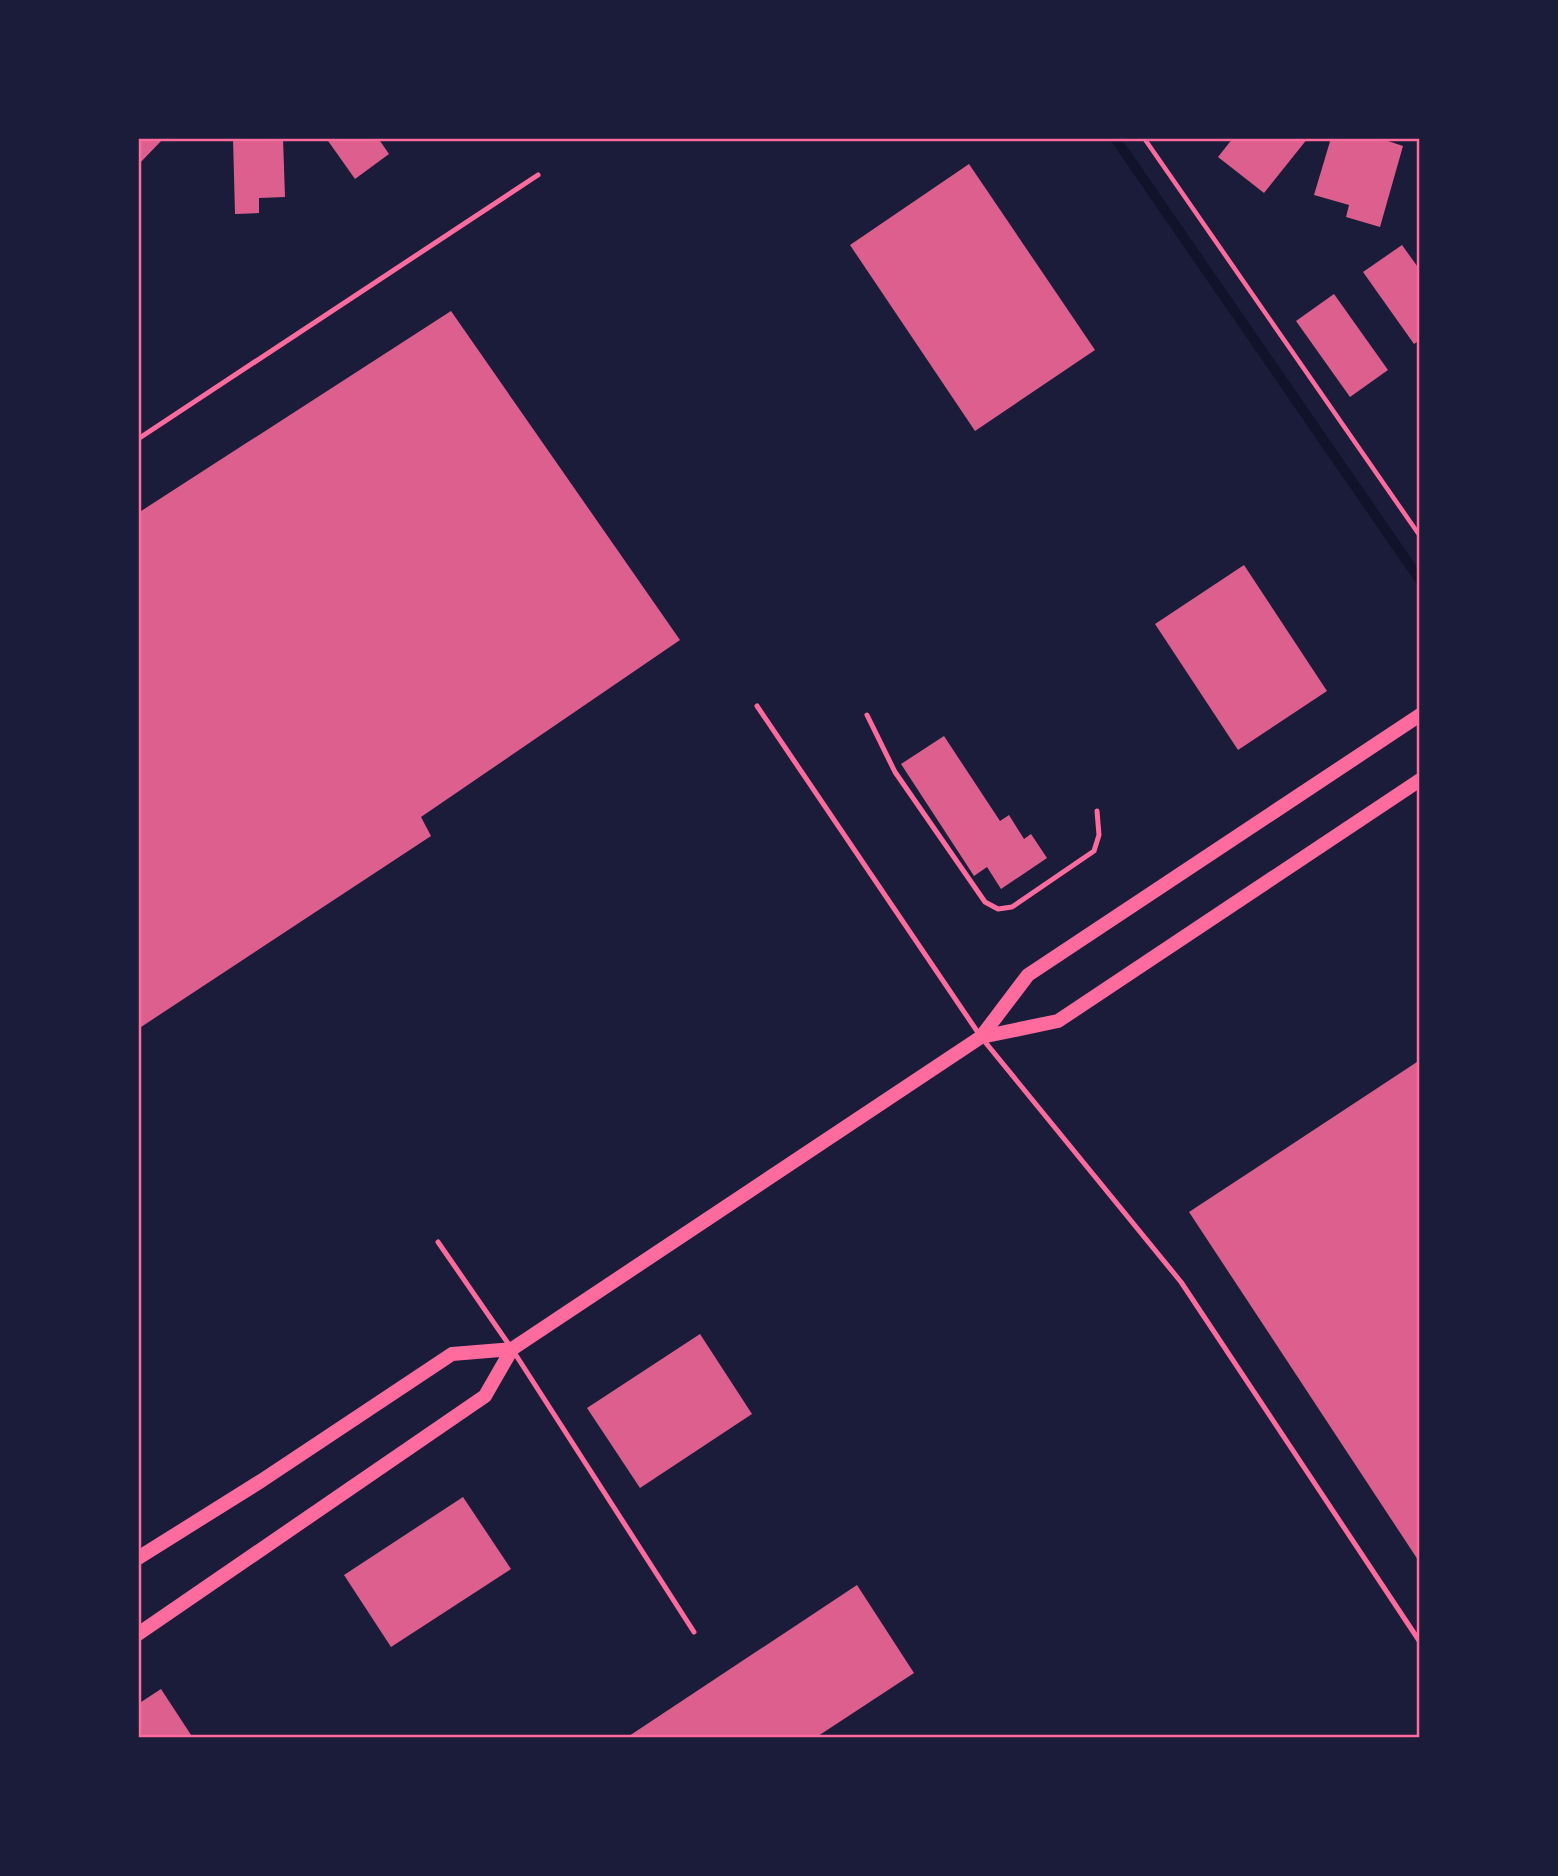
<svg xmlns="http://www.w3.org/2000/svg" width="1558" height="1876" font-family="'PT Sans Narrow',sans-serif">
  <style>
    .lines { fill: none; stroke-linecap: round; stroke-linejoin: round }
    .stream { stroke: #12122b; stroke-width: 10 }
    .building { fill: #dd5f8e }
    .path { stroke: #ff6b9d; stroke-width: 4.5 }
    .service { stroke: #ff6b9d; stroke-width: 5 }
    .secondary { stroke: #ff6b9d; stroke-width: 14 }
    .neatline { fill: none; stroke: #ff6b9d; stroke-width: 2.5 }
  </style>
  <rect width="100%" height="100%" fill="#1b1b3a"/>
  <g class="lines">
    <path class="stream" d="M1115,138L1420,580"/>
  </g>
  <g class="building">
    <path d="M138,138H164L138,165Z"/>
    <path d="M233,138H283L285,197L259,198V213L235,214Z"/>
    <path d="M326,138H378L389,154L355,179Z"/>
    <path d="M1233,138H1308L1264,193L1218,157Z"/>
    <path d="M1331,138H1379L1403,146L1380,227L1346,217L1349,205L1314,195Z"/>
    <path d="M969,164L1095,350L975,431L850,245Z"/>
    <path d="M1402,245L1420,270V340L1414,344L1363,272Z"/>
    <path d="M1334,294L1388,370L1350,397L1296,321Z"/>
    <path d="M451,311L680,640L421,817L431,836L138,1029V513Z"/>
    <path d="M1244,565L1327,691L1238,750L1155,624Z"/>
    <path d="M944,736L1000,821L1009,815L1024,839L1031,834L1047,858L1001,889L987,867L974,876L901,764Z"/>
    <path d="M1420,1060V1563L1189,1212Z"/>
    <path d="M700,1334L752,1414L640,1488L587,1408Z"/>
    <path d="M463,1497L511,1569L391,1647L344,1575Z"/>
    <path d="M857,1585L914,1673L815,1738H626Z"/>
    <path d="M161,1689L193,1738H138V1704Z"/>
  </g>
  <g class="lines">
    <path class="path" d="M1144,138L1420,536"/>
    <g class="service">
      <path d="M138,439L538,175"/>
      <path d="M757,706L981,1037L1181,1282L1420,1642"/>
      <path d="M867,715L895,772L985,902L998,909L1012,907L1094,851L1099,835L1097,811"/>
      <path d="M438,1242L512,1349L694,1632"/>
    </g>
    <g class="secondary">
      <path d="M981,1037L1058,1021L1420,780"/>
      <path d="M138,1558L261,1481L452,1354L512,1349"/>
      <path d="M138,1634L485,1396L512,1349L981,1037L1028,975L1420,715"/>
    </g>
  </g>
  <rect width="1558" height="1876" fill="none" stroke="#1b1b3a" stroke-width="280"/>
  <rect x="140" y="140" width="1278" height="1596" class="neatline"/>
</svg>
